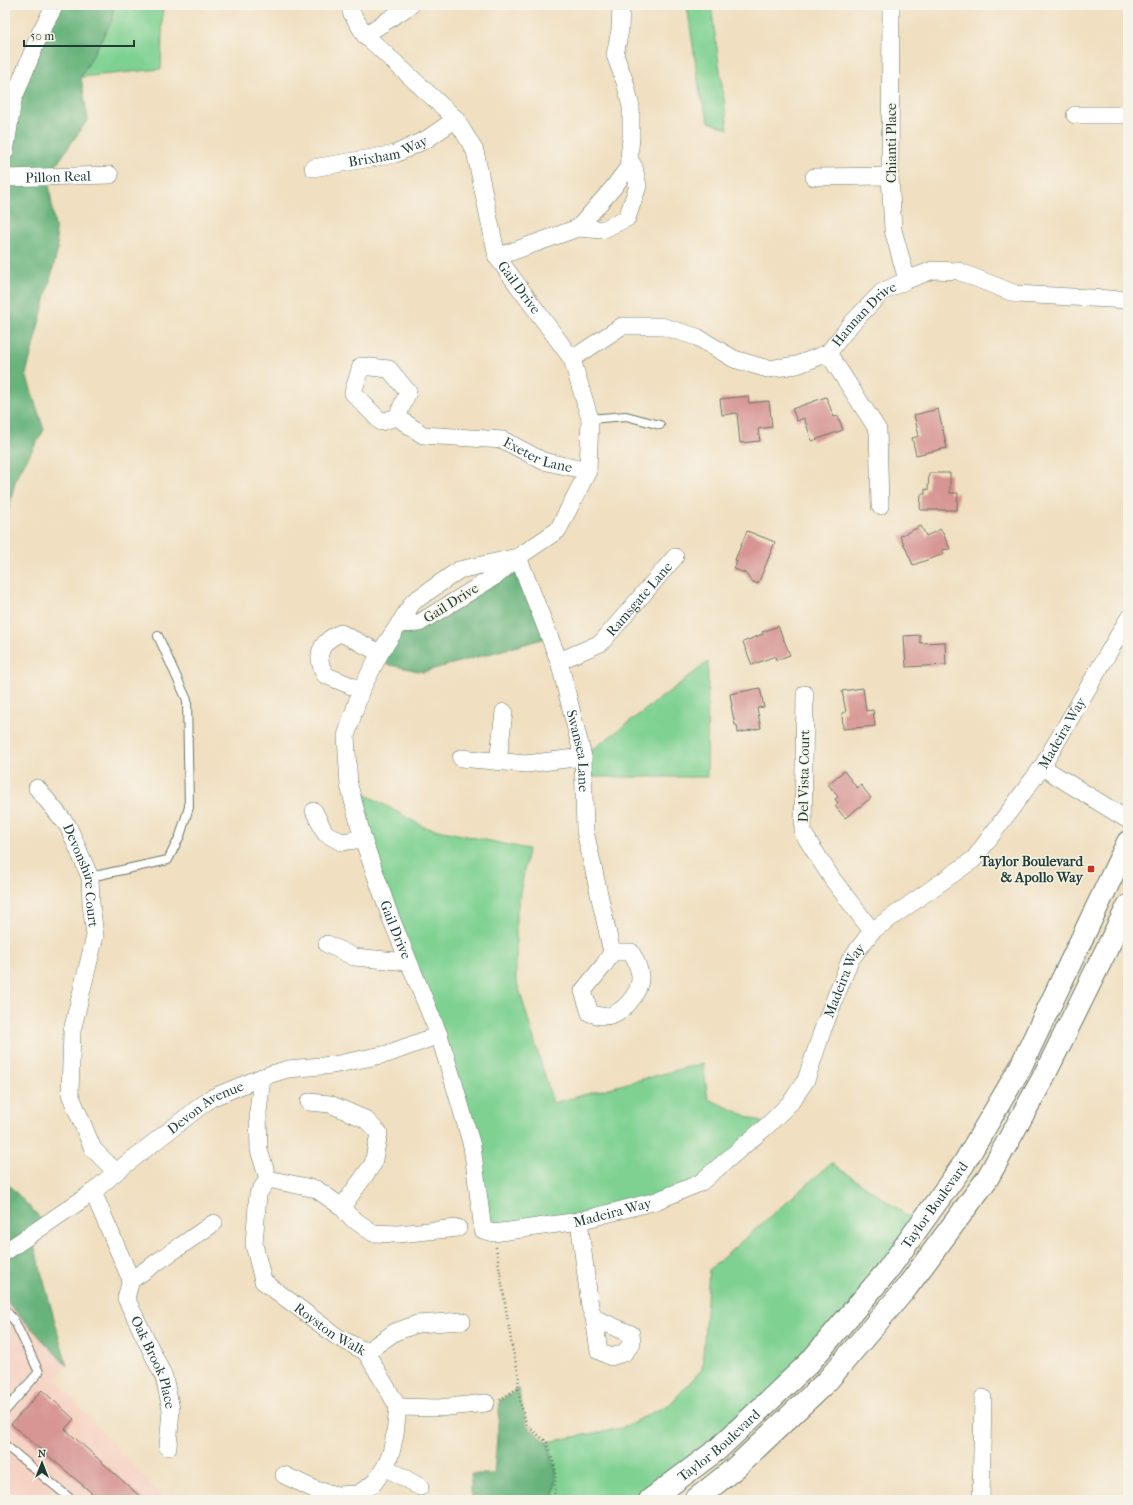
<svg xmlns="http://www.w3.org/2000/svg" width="1133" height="1505" font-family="'IM FELL French Canon',serif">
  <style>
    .built { fill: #f6d2c3 }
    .green { fill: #7fd192; stroke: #4f8763 }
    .forest { fill: #67b37c; stroke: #437858 }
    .building { fill: #d79593 }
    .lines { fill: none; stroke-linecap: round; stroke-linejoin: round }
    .service-casing { stroke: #687665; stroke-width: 10 }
    .minor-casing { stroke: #687665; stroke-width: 18 }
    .primary-casing { stroke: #687665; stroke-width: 24 }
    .path { stroke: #687665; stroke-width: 2.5; stroke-dasharray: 1 3; stroke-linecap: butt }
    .service { stroke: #fff; stroke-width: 8 }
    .minor { stroke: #fff; stroke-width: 17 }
    .primary { stroke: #fff; stroke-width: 22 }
    .poi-dot { fill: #c8321e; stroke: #f7f3e8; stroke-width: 1.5 }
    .labels { text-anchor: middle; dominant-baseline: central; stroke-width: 3; stroke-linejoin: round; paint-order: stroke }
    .street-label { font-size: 14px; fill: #1f3d34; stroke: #f7f3e8 }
    .poi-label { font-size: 14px; font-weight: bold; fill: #1f3d34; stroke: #f7f3e8; text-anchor: end }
  </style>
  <rect width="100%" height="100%" fill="#f7f3e8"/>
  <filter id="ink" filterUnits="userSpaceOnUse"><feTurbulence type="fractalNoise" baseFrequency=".025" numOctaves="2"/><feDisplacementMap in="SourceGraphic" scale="8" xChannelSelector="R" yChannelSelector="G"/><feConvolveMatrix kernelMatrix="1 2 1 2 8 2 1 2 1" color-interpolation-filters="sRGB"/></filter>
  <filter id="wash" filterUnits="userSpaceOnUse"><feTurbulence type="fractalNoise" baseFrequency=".012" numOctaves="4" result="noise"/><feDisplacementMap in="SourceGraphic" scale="16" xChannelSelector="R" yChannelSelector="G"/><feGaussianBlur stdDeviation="0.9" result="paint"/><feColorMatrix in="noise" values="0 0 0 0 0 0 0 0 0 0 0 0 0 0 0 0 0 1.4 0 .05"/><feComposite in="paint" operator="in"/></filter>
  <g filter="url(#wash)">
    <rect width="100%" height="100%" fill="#f0dfc0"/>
    <path class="built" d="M5,1300L67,1366L55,1379L165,1500H5Z"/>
    <g class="green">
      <path d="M114,5H163L161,69L81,77L112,20Z"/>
      <path d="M687,5H711L728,129L709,122L700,94Z"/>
      <path d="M708,662L707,777H584L583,757Z"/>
      <path d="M349,785L424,827L528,849L516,917V979L553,1103L703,1063L708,1099L768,1125L700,1183L656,1201L483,1230L472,1146Z"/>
      <path d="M831,1163L920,1224L809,1363L650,1500H554L556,1471L547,1442L621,1428L670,1404L702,1369L709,1270Z"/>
    </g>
    <g class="forest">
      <path d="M55,5H114L112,20L81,77L88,119L48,177L58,249L26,374L44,430L16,478L5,525V152L13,100Z"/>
      <path d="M518,557L550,637L423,672L376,662L399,624Z"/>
      <path d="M5,1181L46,1224L31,1234L67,1366L5,1300V1252L11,1247L5,1240Z"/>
      <path d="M518,1388L527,1426L547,1442L556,1471L554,1500H471V1474H494L500,1400L511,1394Z"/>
    </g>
    <g id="blocks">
      <g class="building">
        <path d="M748,396L749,403L769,401L772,427L758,429L760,441L740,443L737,413L722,415L720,399Z"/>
        <path d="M826,397L834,417L838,416L843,430L812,441L804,418L797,421L792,409Z"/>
        <path d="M938,409L947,448L916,455L912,438L919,436L914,415Z"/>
        <path d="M929,473H950V493H958L957,510H920L921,494H925V489L928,490Z"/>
        <path d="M921,526L926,536L941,529L950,549L942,550L944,554L913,565L900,536Z"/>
        <path d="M747,531L775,542L758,584L751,581L745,573L734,569L737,561L735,560Z"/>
        <path d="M778,626L790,655L776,660L775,656L752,665L743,642L763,634L762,632Z"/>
        <path d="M920,635V643L945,642L946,665L906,667L904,636Z"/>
        <path d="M760,688L764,707L757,708L761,728L738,733L737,725H735L731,706H732L730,694Z"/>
        <path d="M863,688L866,711L873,710L875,726L843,729L842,713L846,712L842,691Z"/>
        <path d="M844,771L857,788L861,785L871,798L845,818L835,806L838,803L835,799L838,797L828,784Z"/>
        <path d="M42,1390L74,1419L65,1429L144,1500H87L93,1494L11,1424Z"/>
      </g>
    </g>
  </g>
  <g filter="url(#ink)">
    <use href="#blocks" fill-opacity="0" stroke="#687665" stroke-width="1"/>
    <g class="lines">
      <defs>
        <g id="service">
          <path d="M590,419L626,416L660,425"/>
          <path d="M90,877L168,860L180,836L189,807L187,700L158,636"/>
          <path d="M5,1310L14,1320L39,1372L5,1411"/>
          <path d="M5,1445L72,1500"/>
        </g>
        <g id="minor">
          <path id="s1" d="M350,5L351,12L365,35L456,119L475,151L497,257L572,359L590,419L588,471L558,530L518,557L497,575L419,623L399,624L413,602L459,570L518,557"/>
          <path d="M891,5L890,176L893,230L907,280"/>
          <path d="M365,35L411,5"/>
          <path d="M1075,115H1128"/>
          <path d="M5,152L13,100L41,31L55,5"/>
          <path id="s2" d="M313,168L395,154L427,139L456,119"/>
          <path d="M814,177L890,176"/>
          <path id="s3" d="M5,178L110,175"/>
          <path d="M578,228L602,230L627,218L638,186L634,167L629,159"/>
          <path d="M497,257L578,228L613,188L628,168L631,138V107L625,82L615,55L620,30L621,5"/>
          <path d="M828,353L878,430L880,506"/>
          <path id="s4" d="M572,359L622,326H661L697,337L734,359L768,369L797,365L828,353L851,324L882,292L907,280L933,270L958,271L1016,294L1128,300"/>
          <path d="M361,366L389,369L408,392L397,417L381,422L353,393Z"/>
          <path id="s5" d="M397,417L423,435L503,440L543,461L588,471"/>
          <path id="s6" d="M518,557L559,661L583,757L585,831L612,952L604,965L583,991L590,1013C594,1014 598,1016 602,1016C620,1018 642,993 640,975C639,967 635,959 631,952H612"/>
          <path id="s7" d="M399,624L380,653L361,690L346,736L349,785L363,839L390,916L439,1035L455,1087L472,1146L483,1230L494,1233L579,1221L656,1201L700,1183L768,1125L791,1102L806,1080L823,1029L850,960L872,931L974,859L1042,767L1128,619"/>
          <path id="s8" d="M559,661L601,643L675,557"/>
          <path d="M361,690L325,675C323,670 320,665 320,660C318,646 330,637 341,633L380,653"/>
          <path d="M805,694L803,833L833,880L872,931"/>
          <path d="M461,758L526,764L583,757"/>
          <path d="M498,762L504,712"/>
          <path d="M1042,767L1128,820"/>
          <path id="s9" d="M37,788L68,826L90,877L91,903L95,936L72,1031L70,1094L93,1149L116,1172"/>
          <path d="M314,811L325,833L341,842L363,839"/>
          <path d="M327,944L354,957L408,962"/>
          <path d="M262,1077L258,1112L259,1150L268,1179L316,1189L342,1207L349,1216L373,1233L398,1234L458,1228"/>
          <path d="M309,1102L330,1104L365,1119L379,1133L373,1164L342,1207"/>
          <path id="s10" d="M268,1179L258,1194L254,1244L263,1281L336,1336L366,1352L398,1407L395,1434L391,1453L385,1467L374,1483L358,1494L337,1495L316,1490L284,1475"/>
          <path d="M93,1192L131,1280L214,1223"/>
          <path d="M579,1221L590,1307L594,1318L599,1351L611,1357L624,1353L632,1343L631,1334L594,1318"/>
          <path id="s11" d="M5,1252L93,1192L116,1172L211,1098L262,1077L288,1069L333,1065L387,1054L439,1035"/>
          <path id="s12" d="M131,1280L126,1298L164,1377L171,1409L168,1447"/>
          <path d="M366,1352L395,1332L417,1324L462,1321"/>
          <path d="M398,1407L439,1408L486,1403"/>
          <path d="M385,1467L420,1487"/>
          <path d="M981,1500L983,1398"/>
        </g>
        <g id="primary">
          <path id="s13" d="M650,1500L718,1449L809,1363L887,1271L963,1165L1020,1068L1128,842"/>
          <path d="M695,1500L735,1468L827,1381L907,1287L987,1179L1042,1080L1128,906"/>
        </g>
      </defs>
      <use href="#service" class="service-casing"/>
      <use href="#minor" class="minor-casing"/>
      <use href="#primary" class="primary-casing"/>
      <g class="path">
        <path d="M496,1247L512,1347L519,1375L518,1388L521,1406L527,1426L547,1442L556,1471L554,1500"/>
        <path d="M500,1400L518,1388"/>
      </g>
      <use href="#service" class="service"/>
      <use href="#minor" class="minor"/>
      <use href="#primary" class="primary"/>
    </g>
  </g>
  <rect class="poi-dot" x="1087" y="865" width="8" height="8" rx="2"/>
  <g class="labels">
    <g class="street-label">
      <text transform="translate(891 143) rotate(-90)">Chianti Place</text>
      <text stroke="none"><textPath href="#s2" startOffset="77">Brixham Way</textPath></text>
      <text stroke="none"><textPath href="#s3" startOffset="53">Pillon Real</textPath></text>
      <text stroke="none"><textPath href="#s1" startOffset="341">Gail Drive</textPath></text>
      <text stroke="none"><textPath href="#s4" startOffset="331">Hannan Drive</textPath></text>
      <text stroke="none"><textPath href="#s5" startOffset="150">Exeter Lane</textPath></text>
      <text stroke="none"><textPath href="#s8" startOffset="104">Ramsgate Lane</textPath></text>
      <text transform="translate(451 603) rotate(-32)">Gail Drive</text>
      <text stroke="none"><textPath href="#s7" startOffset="1456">Madeira Way</textPath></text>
      <text stroke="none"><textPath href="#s6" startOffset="204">Swansea Lane</textPath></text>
      <text transform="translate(804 776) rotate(-89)">Del Vista Court</text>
      <text stroke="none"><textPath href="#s9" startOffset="101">Devonshire Court</textPath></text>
      <text stroke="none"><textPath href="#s7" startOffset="326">Gail Drive</textPath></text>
      <text stroke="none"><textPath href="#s7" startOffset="1120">Madeira Way</textPath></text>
      <text stroke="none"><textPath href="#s11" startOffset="248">Devon Avenue</textPath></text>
      <text stroke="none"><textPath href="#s13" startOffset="412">Taylor Boulevard</textPath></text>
      <text stroke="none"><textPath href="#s7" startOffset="772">Madeira Way</textPath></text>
      <text stroke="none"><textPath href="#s10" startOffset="189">Royston Walk</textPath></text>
      <text stroke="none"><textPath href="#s12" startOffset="89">Oak Brook Place</textPath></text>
      <text stroke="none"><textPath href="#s13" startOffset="88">Taylor Boulevard</textPath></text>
    </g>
    <g class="poi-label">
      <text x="1083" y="861">Taylor Boulevard<tspan x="1083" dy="16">&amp; Apollo Way</tspan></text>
    </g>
  </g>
  <rect width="1133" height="1505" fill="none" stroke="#f7f3e8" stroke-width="20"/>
  <g transform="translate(42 1463)" stroke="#f7f3e8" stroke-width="3" paint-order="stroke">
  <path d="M0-3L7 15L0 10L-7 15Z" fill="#1f3d34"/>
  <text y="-6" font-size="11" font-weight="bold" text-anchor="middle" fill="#1f3d34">N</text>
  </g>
  <path d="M24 40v6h110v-6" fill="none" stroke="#1f3d34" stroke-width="2"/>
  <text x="30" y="40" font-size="12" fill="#1f3d34" stroke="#f7f3e8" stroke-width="3" paint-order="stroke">50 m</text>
</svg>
